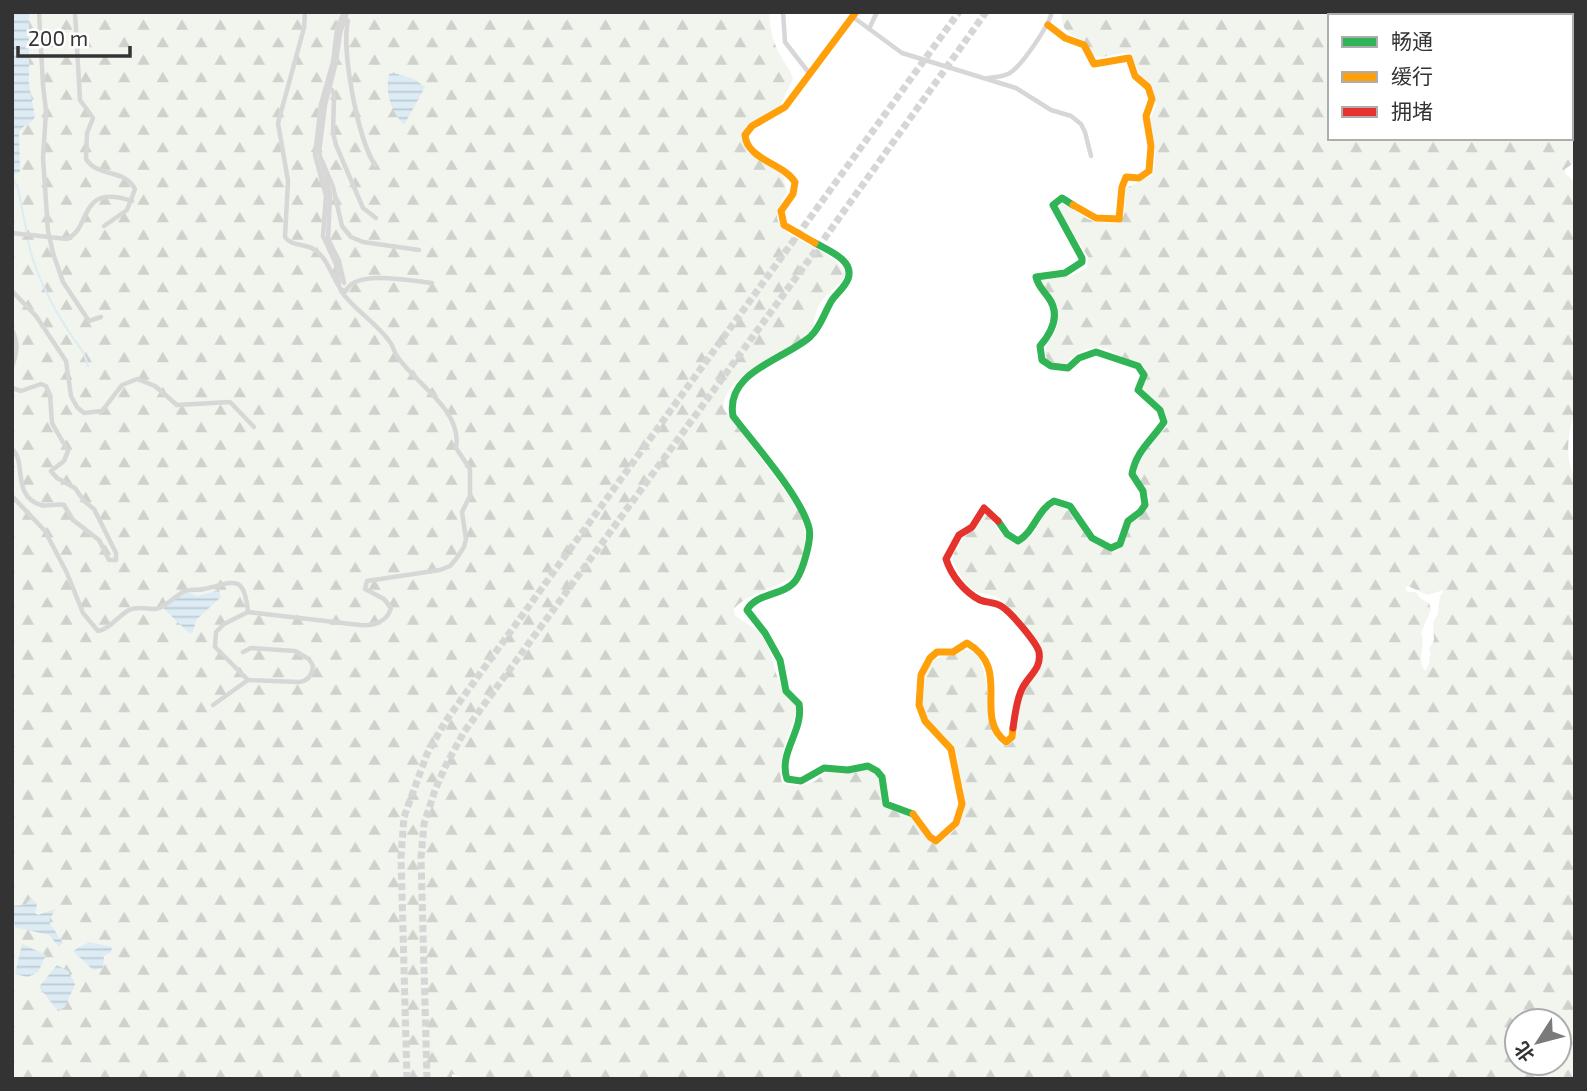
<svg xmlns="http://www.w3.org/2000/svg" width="1587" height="1091" font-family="'Exo 2','Noto Sans SC',sans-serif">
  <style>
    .forest { fill: url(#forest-firs); fill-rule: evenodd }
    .water { fill: url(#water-rules) }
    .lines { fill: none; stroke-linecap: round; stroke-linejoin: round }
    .stream { stroke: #dcebf4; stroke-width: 2 }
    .primary-tunnel { stroke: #d6d6d6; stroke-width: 7; stroke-dasharray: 7 3.5; stroke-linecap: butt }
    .street { stroke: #d7d7d7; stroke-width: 4.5 }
    .fast { stroke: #30b455; stroke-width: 7 }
    .slow { stroke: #ff9f0a; stroke-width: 7 }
    .jam { stroke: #e5322d; stroke-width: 7 }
  </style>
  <defs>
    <pattern id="forest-firs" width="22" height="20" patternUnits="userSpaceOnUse" patternTransform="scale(1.75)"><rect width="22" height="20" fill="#f1f5ed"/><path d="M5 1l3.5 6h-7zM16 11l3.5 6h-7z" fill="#cfd2cc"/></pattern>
    <pattern id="water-rules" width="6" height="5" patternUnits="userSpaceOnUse" patternTransform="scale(1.75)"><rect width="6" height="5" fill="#dcebf4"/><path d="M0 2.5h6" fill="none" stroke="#bdcad2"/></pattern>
  </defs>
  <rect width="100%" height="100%" fill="#fff"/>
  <path class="forest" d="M12,12H769C770,27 772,40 779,53C784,62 790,69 793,79L779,108L750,124L744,144L748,153L783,174L787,192C783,200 773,213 779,223C789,242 833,248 845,274C840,287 829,291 821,302C814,311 816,326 806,336C786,355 719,377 724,409L800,511C807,531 807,555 795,575C778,589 746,593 734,609L735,615C745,625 758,627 765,641C777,662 773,687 795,701L797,709C790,732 776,760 782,783C791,787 806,786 815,781C820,778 823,773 829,772C841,769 868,764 877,775C885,784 880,797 884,807L914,818L930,842L937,845C966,825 969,808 960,775C958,766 959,756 954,749C941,725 917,722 923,690C924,682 927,671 931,664C939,652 955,659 964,649L977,654C992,681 984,714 997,742L1007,746L1015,740C1018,725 1019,707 1024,692C1028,680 1042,673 1042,659C1042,644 1008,601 994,596C986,593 980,595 973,590C963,583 957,570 952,558C958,541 975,525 987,513L1000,533L1016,545C1037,537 1037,524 1049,507L1055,505L1071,512L1091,543C1101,544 1107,551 1117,552C1128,542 1124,537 1130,526C1134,515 1145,515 1150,498C1147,490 1138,481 1137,472C1136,460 1159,434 1168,426C1167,401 1153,407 1145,392C1141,383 1150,376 1143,366C1139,360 1130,362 1123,359C1118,356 1114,352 1109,350C1094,342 1076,352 1065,364L1054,363L1047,359C1041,343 1055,338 1058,323C1060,310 1045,292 1040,281L1043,277L1071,276L1087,268L1088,257L1060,213L1058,205H1069C1084,221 1098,224 1119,223L1124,215L1126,188L1151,176L1155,165V145L1149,122L1156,106L1152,87L1140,75L1130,53C1116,52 1107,59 1092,56C1090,51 1088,45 1083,42C1069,32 1060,31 1062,12H1499L1510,16H1330V138H1571V16H1559L1575,12V162L1565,169V173L1575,183V412C1568,432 1564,459 1575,478V1079H467L452,1074V1079H12ZM1408,586L1427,595L1444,590L1440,596L1438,614L1433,622L1434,640L1429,649L1431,654L1429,658L1430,663L1425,671C1416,658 1426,647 1421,633L1431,609L1429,603L1421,599L1416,592H1408L1405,588ZM1517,1021H1559V1063H1517Z"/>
  <g class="water">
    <path d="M12,12L29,13V84L35,117C31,125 23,124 19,132L20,172L12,175Z"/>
    <path d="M394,73L414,79L425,87L404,125C391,112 385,92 389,74Z"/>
    <path d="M219,590L221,597L196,620L193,632L189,633L163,608L185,592L198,596Z"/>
    <path d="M31,898L37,904L35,913L38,915L55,909L49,922L63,943L59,947L49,935L15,927L12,906L25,905Z"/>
    <path d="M89,942L112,947L111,952L104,956L103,968L93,970L73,951Z"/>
    <path d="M22,944L46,955L38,972L28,977L15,974Z"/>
    <path d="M57,965L68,971L75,984L65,1007L58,1011L39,987Z"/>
  </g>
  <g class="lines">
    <g class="stream">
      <path d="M12,176L18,188L27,234"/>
      <path d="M28,241C35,274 51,304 69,332C77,344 85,352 88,366"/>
    </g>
    <g class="primary-tunnel">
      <path d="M407,1079L401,857L404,817L427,754L445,722L959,12"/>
      <path d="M427,1079L421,858L424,824L435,790L446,765L464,732L483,706L819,246L986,12"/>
    </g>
    <g class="street">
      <path d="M39,12L43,85L46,111L43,158L48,231L53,253L63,282L89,321L101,317"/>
      <path d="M75,12L80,100L93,118L87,133L86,159C98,178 124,168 135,189L127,210L104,226"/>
      <path d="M305,12L304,28L278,123L288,181L285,237C292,247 305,243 315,250C327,258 332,276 340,288"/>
      <path d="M783,12L785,42L809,73"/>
      <path d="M853,17L902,53L1016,88L1051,110L1071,116L1081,124L1085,132L1091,156"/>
      <path d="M346,19L348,21C341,50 358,140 375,165"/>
      <path d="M869,29L877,12"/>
      <path d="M988,78C996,77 1003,77 1010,73C1023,64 1048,27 1052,12"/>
      <path d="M329,90H332L334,95L333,133L336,145L363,208L376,218"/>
      <path d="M322,161L333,187L342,226L351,237L363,242L419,250"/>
      <path d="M12,233L67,239C93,227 77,183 132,201"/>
      <path d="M339,283L336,264L323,236L326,196L315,155L321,104L333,62L337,29L344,12"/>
      <path d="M344,283L339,261L328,239L330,195L319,152L325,105L336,62L340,33L347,12"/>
      <path d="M341,290L346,291C355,269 412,281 432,283"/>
      <path d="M12,291L36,316L66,361L71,396L77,407L84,413L102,411L122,385L137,379L155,386L177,405L230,402L254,427"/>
      <path d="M12,330C19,344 17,353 12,367"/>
      <path d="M12,388L21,391L41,384L46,386L50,395L52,423L68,451L64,461L51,471L57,478L75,488L84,501L94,509L116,553V560H109L99,540L73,520L64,505C56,503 48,507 41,505C11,496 27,461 12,449"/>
      <path d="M12,496L45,531L67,573L83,613L98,631C110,629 118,616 129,610C138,606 147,609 156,609C165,608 175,596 183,592C190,588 197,591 204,589C233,583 244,572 248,612"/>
      <path d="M243,652L251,648L295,651L309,659L313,666C312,675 308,681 299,682L248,680L215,647L216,632L224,624L248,612L360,625C374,626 387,622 391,608L384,599L365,589L367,581L440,570L450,566L456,559L464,547L466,539L462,512L470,496V469L456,448C463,410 416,385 397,356C394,352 393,346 390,342C377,323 354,310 341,291"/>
      <path d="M213,705L248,680"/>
    </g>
    <g class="fast">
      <path d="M815,243C827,250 855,260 848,279C845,287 837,293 832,300C824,313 821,327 810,337C783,360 725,372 733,416C754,444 801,496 809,528C812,539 803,570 796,580C785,596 757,592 747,610L765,633L780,660L786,691L799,704C804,731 778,752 787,779L801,781L824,768L848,770L868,766L877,771L882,777L886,804L913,814"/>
      <path d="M998,521L1007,534L1018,541C1035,531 1037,510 1054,501L1070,506L1092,538L1111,548L1120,544L1128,521L1140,512L1145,505L1143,491L1132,474C1136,451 1152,440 1164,422L1160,410L1138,390L1144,375L1138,366L1096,352L1079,358L1068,368L1051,366L1042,360L1040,346C1052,332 1061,314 1048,297C1043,290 1038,286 1036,277L1065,273L1082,262V258L1053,205L1062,198L1073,205"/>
    </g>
    <g class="slow">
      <path d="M1048,25L1065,38L1084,45L1094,64L1129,58L1135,76L1148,87L1152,99L1146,116L1151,146L1149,171L1139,178L1126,177L1122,187L1119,219L1096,218L1073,205"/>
      <path d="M815,243L784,225L781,211L793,194L795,182C783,163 747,160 745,135L752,126L785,107L856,12"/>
      <path d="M913,814L930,837L936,841L956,823L962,804L951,749L925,721L919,705L921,675L930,658L937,652H953L967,643C1013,669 972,716 1006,742L1012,737L1013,728"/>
    </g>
    <path class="jam" d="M998,521L984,508L972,527L959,535L946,559C951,575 964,592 980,600C987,603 995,602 1001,606C1010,611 1037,643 1039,652C1042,670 1027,676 1021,691C1016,703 1015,715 1013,728"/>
  </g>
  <rect width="1587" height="1091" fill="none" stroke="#333333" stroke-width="28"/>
  <rect x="1328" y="14" width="245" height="126" fill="#ffffff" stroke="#adadad" stroke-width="2"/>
  <rect x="1342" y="37" width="35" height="10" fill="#30b455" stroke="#adadad" stroke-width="2"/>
  <text x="1391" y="49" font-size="21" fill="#333333">畅通</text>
  <rect x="1342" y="72" width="35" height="10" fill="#ff9f0a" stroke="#adadad" stroke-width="2"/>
  <text x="1391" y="84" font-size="21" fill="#333333">缓行</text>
  <rect x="1342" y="107" width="35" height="10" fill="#e5322d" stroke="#adadad" stroke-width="2"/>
  <text x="1391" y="119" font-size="21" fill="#333333">拥堵</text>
  <g transform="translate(1538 1042) rotate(234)"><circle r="33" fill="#ffffff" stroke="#adadad" stroke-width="2"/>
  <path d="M0-5L12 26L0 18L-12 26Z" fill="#7a7a7a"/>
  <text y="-10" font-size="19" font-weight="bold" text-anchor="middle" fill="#333333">北</text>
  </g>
  <path d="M18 46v10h112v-10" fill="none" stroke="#333333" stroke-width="3.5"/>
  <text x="28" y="46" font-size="21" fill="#333333" stroke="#ffffff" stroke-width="5" paint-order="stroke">200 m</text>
</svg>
